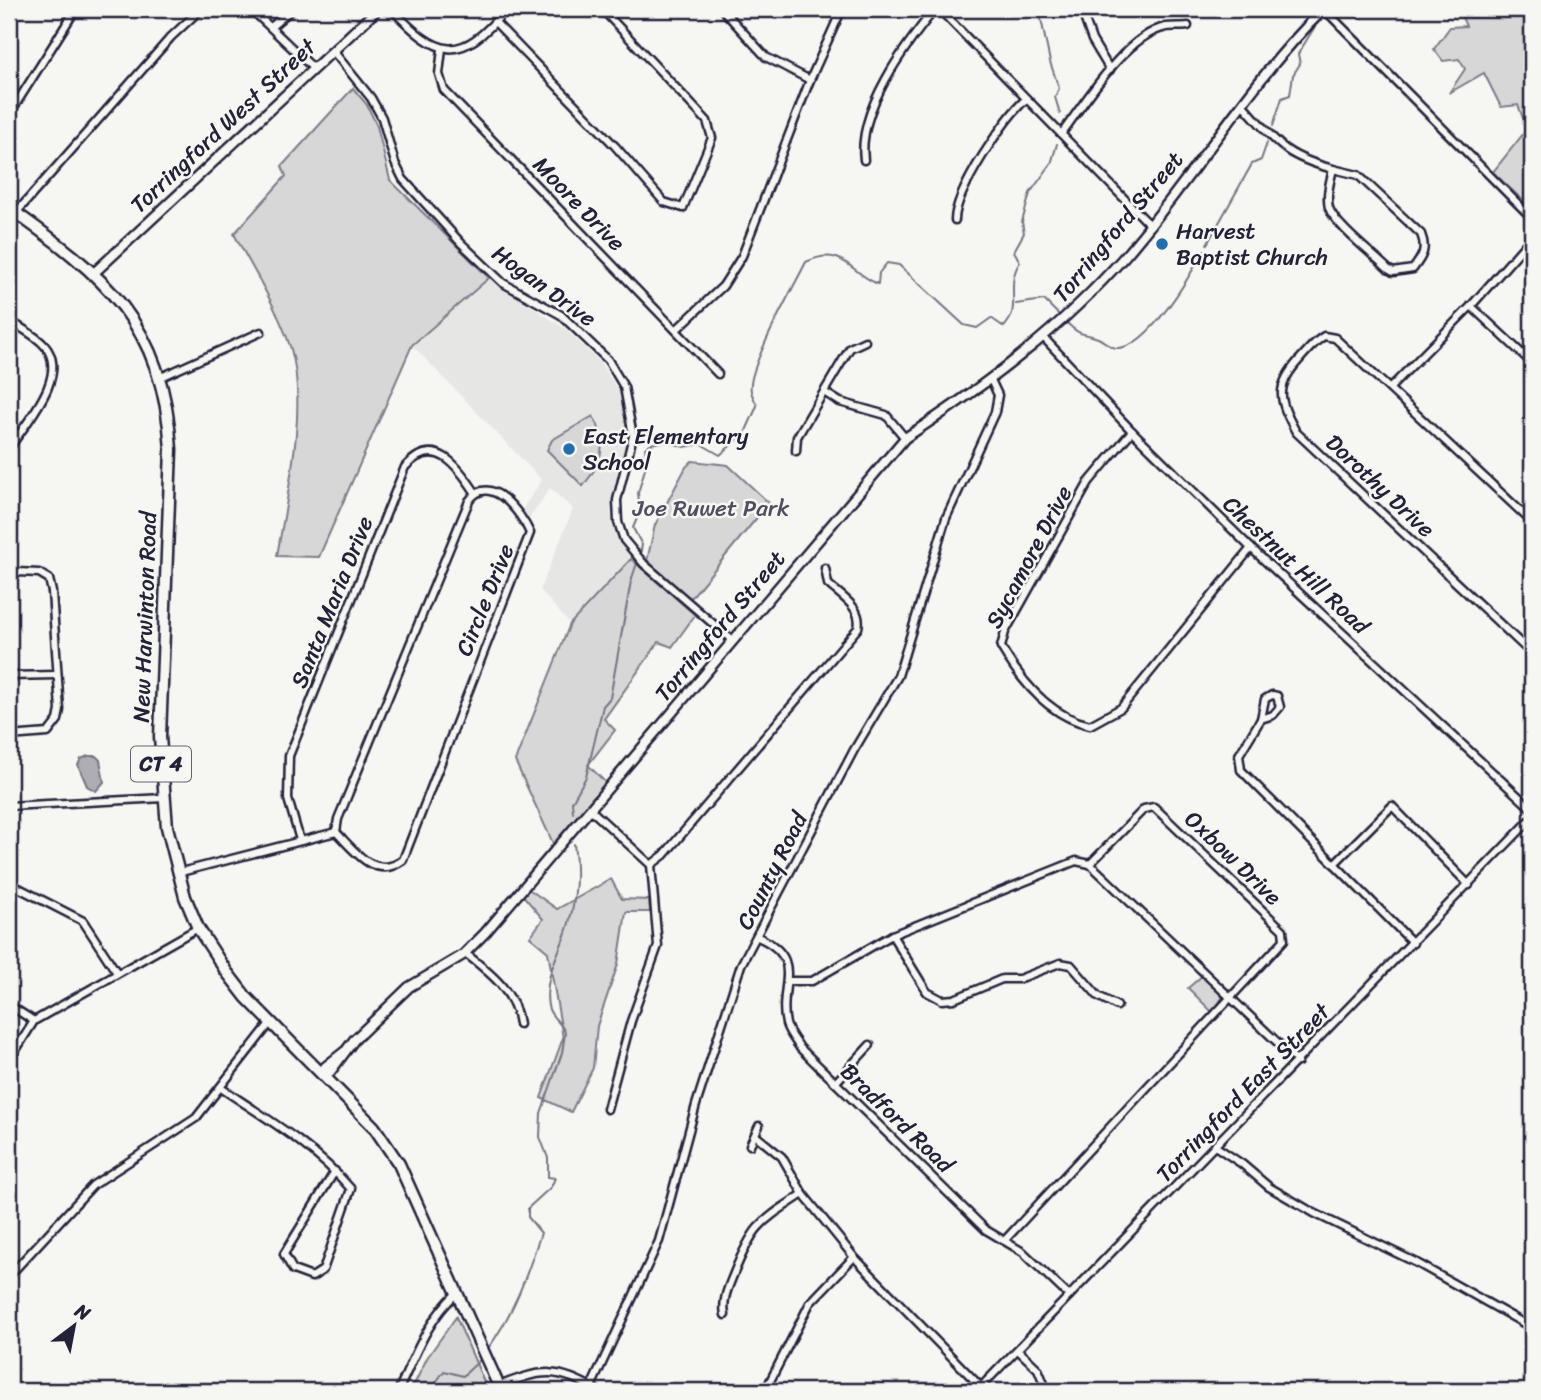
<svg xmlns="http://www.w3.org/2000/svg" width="1541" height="1400" font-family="Sriracha,sans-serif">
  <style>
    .built { fill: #e6e6e4 }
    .green { fill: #d7d7d7; stroke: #7c7c89; stroke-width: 2 }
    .water { fill: #adadb3; stroke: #757583; stroke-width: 2 }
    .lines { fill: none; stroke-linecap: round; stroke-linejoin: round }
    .stream { stroke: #757583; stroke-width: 2 }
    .street-casing { stroke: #22223b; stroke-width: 11 }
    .secondary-casing { stroke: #22223b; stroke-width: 13 }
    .primary-casing { stroke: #22223b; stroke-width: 15 }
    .street { stroke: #f6f6f2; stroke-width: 6 }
    .secondary { stroke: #f6f6f2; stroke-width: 8 }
    .primary { stroke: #f6f6f2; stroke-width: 10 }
    .poi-dot { fill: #1f6fb2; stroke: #f6f6f2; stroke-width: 2.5 }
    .labels { text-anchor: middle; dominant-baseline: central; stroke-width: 5; stroke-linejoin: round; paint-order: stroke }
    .shield { fill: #f6f6f2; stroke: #626272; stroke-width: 2 }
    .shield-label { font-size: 21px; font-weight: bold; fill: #22223b }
    .street-label { font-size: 23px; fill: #22223b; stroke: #f6f6f2 }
    .poi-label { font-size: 23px; fill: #22223b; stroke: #f6f6f2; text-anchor: start }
    .park-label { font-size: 23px; fill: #4f4f62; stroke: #f6f6f2 }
  </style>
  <rect width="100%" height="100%" fill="#f6f6f2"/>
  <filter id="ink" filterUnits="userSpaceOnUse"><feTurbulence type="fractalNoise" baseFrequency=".0143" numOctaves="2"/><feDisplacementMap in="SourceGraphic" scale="14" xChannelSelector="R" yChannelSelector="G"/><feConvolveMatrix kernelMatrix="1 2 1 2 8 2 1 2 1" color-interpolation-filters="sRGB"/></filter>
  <g filter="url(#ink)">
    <path class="built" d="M489,278L567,330L599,361L622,396L627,443L613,493L611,516L619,540L631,559L570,624L540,590L573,509L550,488L529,519L521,511L542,480L412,345Z"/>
    <g class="green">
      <path d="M1458,9H1532V209L1493,172L1527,129L1518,105L1501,107L1484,73L1449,93L1465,69L1459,59L1443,61L1434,49L1450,27L1466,26Z"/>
      <path d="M353,88L367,105L377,126L390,180L489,278L412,345L319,557L277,556C287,497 308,408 291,349C278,309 254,271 234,234L286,176L282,166Z"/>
      <path d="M593,416C609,442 602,463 583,486L547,450L552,440Z"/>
      <path d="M692,461L728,465L769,503L690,599L647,561L655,525L686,467Z"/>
      <path d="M631,559L695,615L672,647L659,642L604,719L615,730L588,765L611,788L557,852L515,761L570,624Z"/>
      <path d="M611,879L622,899L649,900L650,912H626L618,964L597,1026L593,1068L571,1112L541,1098L563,1038L548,952L530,937L543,919L521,893L526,887L557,909Z"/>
      <path d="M1203,975L1223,996L1213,1013L1188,988Z"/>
      <path d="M456,1317L488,1391H411L427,1358Z"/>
    </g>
    <path class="water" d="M88,756H96L100,760L104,782L96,791L87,786L78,765L81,759Z"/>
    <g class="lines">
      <g class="stream">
        <path d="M1039,9L1050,62L1059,88L1055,97L1060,114"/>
        <path d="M1273,126L1282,98L1290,95L1293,75L1300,64L1298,54L1319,20"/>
        <path d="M1207,244L1252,164L1261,160L1267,143"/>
        <path d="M1016,304L1044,300L1061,317"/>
        <path d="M1065,321C1081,337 1081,332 1098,338C1105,341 1110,348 1117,348C1149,349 1192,272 1204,250"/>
        <path d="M640,555L642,545L633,528L640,511L638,493L647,462L645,448L650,444L666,441L684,447L701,444L720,455L745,433L757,406C756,401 752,397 751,391C746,370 795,285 806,262C844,244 850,274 878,284L879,273L887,263L899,265L964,325L977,328L991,318L1004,327C1023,307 1004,286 1020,262L1014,251L1024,233L1022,222L1030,193L1051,164L1057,144"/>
        <path d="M573,813L572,802L586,777L603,706L610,698L631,581L638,560"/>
        <path d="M486,1351C513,1316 527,1275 541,1233L528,1217V1208L551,1187L555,1178L548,1177V1158L540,1137L541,1113L562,1053L565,1033C562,1022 550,1018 548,1006C543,975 561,952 569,923C576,898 578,870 574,844"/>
        <path d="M430,1391L444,1371L463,1376L481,1359"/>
      </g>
      <defs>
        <g id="street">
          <path d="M251,9L313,68"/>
          <path d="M392,9C438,58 460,65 506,9"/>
          <path d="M722,9L766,57L810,80"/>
          <path d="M939,9L1150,225"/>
          <path d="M1081,9L1092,40L1110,70"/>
          <path d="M1324,9L1532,218"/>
          <path d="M495,22L615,146L664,202L683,208L712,138L707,121L602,9"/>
          <path d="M271,27L292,9"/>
          <path d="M442,49L439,74L444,90L718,374"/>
          <path d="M333,51L371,98L382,118L395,163L403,179L461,243L503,283L561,315L608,360L624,387L633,436L617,500L618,522L624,540L644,564L733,641"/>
          <path d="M1243,105C1278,143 1281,155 1333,169"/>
          <path d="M9,115L76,9"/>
          <path d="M1062,133C1086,101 1126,35 1166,27C1173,26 1181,27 1188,26"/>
          <path d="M864,160C857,110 905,46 935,9"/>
          <path d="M1333,169L1358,175L1421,234C1427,249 1423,256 1413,269L1393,272L1388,269C1374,255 1335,225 1329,208C1326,195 1330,182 1333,169Z"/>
          <path d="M16,213L171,37L201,9"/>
          <path d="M955,220C955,192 1004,118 1026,99"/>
          <path d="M1471,306L1532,363"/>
          <path d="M9,320C20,328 36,335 45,346C70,376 25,423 9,449"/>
          <path d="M676,330L723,286L742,256L810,80L842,9"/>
          <path d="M1044,338L1132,431L1251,548L1532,809"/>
          <path d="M159,378L261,332"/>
          <path d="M1390,388L1471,306L1532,237"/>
          <path d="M824,392L840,402L886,415L905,438"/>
          <path d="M1132,431L1089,482L1005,632L1001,647C1021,681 1051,717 1090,725L1121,708L1251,548"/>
          <path d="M796,451L797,437L850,348L865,341"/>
          <path d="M1532,522L1335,338L1324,336C1314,342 1308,350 1300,359C1274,387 1279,400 1296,432L1532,654"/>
          <path d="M9,580L17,572L39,573L49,579L52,592L60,710L58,720L48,733L9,736"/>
          <path d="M9,676L56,675"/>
          <path d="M1272,695L1277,696L1280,707L1273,715L1261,719L1265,699Z"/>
          <path d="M1261,719L1239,755L1241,770L1413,943"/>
          <path d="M9,806L164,798"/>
          <path d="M591,810L651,865"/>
          <path d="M300,840L288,799L289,756L405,467C435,434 458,466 475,492"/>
          <path d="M1090,864L1298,1062"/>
          <path d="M1334,864L1392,806L1469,885"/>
          <path d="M651,865L664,855L858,628C863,608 842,597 828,584L825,568"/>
          <path d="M177,873L336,832C355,851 375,881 403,860L530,533C521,513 490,471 469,501L338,819L336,832"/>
          <path d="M9,883L83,921L117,973"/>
          <path d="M892,935L927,992L942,1000L954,999L1002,979H1019L1060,963L1071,965L1098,996L1117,1006"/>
          <path d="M758,937C807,959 777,986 786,1024C788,1032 796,1041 800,1048L986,1230L1023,1252L1069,1296"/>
          <path d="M465,953C489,972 515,991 519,1024"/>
          <path d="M790,981H812L892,935L1076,861L1090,864L1144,809L1154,807L1283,930L1284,940L1005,1240"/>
          <path d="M9,1005L34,1021"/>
          <path d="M9,1061L34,1021L198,928"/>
          <path d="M836,1082L870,1045"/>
          <path d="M221,1088C266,1118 315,1147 351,1189L323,1270L312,1277L293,1270L284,1254L335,1171"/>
          <path d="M607,1109L631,1021L658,946L651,865"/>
          <path d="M755,1135L782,1157L803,1194L854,1257L981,1387"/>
          <path d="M750,1145L759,1126"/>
          <path d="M1215,1146L1242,1164L1269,1187L1314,1213L1417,1263L1532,1328"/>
          <path d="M9,1276L93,1185L196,1118L271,1022"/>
          <path d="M725,1315C722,1300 728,1288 734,1273C754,1224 759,1223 803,1194"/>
          <path d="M1018,1350L1038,1369L1047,1391"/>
          <path d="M499,1386C542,1369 558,1367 598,1391"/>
          <path d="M591,1387L659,1241L696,1105L741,965L854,750L898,676L946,518L995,412L998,395L991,380"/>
          <path d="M398,1391C415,1356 427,1320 457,1293"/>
          <path d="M765,1391L810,1303L854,1257"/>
          <path d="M977,1391L1532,818"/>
        </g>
        <g id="secondary">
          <path d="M95,272L378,9"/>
          <path d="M323,1075L330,1072L354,1040L409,987L463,955L485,933L905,438C986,385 1061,329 1125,256C1195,176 1248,83 1324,9"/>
          <path d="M323,1075L325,1067L344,1052"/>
        </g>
        <path id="primary" d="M9,208C105,276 163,323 171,449L160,737L167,827L185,897L198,928L226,971L246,997L374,1127L399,1164L501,1391"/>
      </defs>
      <use href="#street" class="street-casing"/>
      <use href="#secondary" class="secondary-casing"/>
      <use href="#primary" class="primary-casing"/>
      <use href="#street" class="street"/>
      <use href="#secondary" class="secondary"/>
      <use href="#primary" class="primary"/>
    </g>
  </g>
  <g class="poi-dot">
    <circle cx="1162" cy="244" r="7"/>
    <circle cx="569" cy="449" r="7"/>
  </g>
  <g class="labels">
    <rect class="shield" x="131" y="746.5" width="60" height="35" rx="5"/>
    <g class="shield-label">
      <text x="161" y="764">CT 4</text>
    </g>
    <g class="street-label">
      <text transform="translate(223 126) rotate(-43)">Torringford West Street</text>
      <text transform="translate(579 204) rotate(46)">Moore Drive</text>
      <text transform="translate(1118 227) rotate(-50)">Torringford Street</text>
      <text transform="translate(544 286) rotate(36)">Hogan Drive</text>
      <text transform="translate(1380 486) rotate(43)">Dorothy Drive</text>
      <text transform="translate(1029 557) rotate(-62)">Sycamore Drive</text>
      <text transform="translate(1296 565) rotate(43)">Chestnut Hill Road</text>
      <text transform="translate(485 600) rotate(-68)">Circle Drive</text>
      <text transform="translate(332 602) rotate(-68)">Santa Maria Drive</text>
      <text transform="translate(145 617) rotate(-88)">New Harwinton Road</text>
      <text transform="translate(720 626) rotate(-50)">Torringford Street</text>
      <text transform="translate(1233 858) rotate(44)">Oxbow Drive</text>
      <text transform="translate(772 871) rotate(-63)">County Road</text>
      <text transform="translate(1243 1093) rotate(-46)">Torringford East Street</text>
      <text transform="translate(897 1118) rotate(44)">Bradford Road</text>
    </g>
    <g class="poi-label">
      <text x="1176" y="231">Harvest<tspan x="1176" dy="26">Baptist Church</tspan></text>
      <text x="583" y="436">East Elementary<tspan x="583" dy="26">School</tspan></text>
    </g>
    <g class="park-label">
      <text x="711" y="508">Joe Ruwet Park</text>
    </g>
  </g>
  <rect width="1541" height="1400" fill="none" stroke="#f6f6f2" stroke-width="35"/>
  <rect x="18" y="18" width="1506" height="1365" fill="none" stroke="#22223b" stroke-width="2.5" filter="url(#ink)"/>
  <g transform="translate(74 1326) rotate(32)" stroke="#f6f6f2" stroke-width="5" paint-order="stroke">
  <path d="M0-5L12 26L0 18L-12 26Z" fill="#22223b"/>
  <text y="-10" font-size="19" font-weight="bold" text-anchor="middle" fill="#22223b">N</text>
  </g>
</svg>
